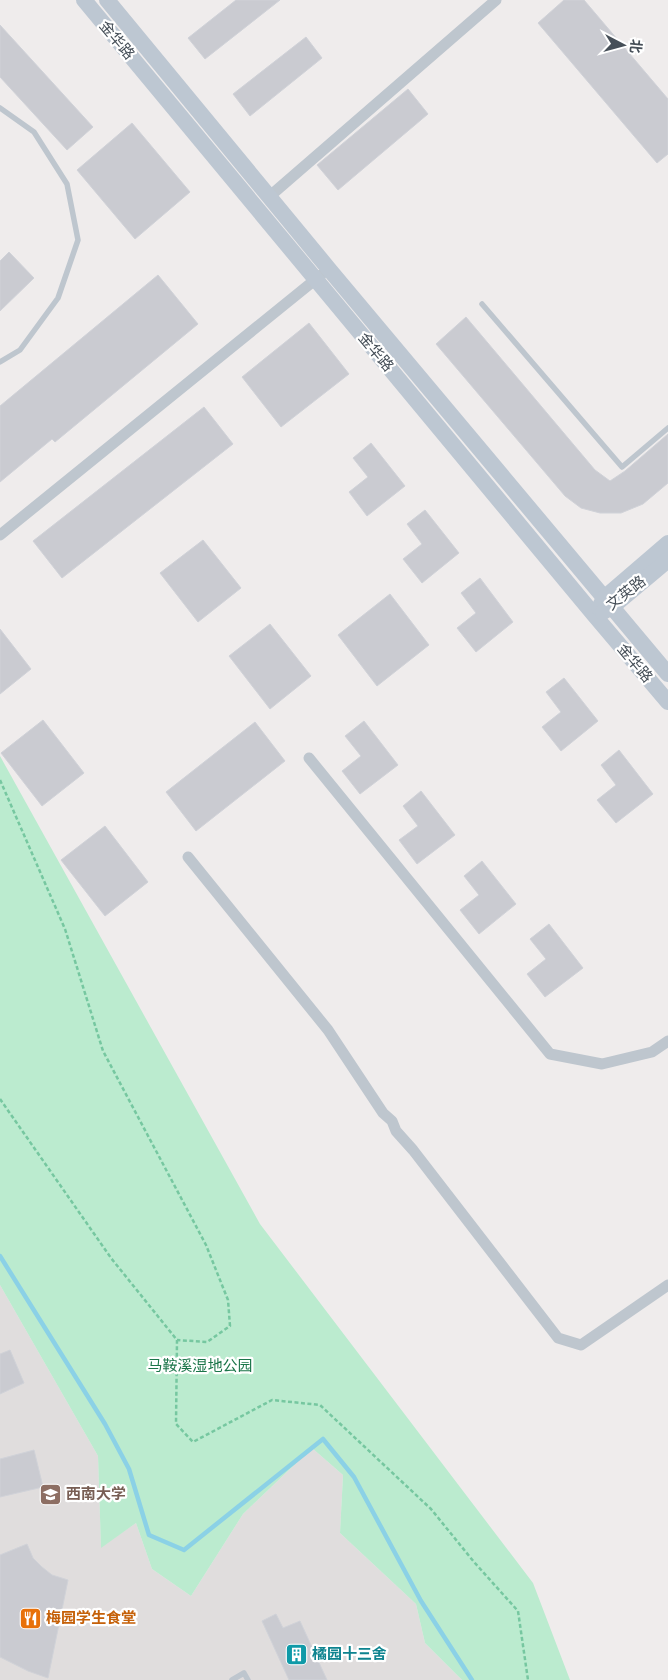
<svg xmlns="http://www.w3.org/2000/svg" width="668" height="1680" font-family="Rubik,'Noto Sans SC',sans-serif">
  <style>
    .education { fill: #e0dddd }
    .green { fill: #bbebcf }
    .lines { fill: none; stroke-linecap: round; stroke-linejoin: round }
    .stream { stroke: #8bd1e6; stroke-width: 4.5 }
    .building { fill: #cacbd1; stroke: #d0d2d8 }
    .path { stroke: #76c7a0; stroke-width: 2.5; stroke-dasharray: 4 2.5; stroke-linecap: butt }
    .lane { stroke: #bec6ce; stroke-width: 5.5 }
    .street { stroke: #bec6ce; stroke-width: 11 }
    .secondary { stroke: #bdc7d2; stroke-width: 16 }
    .labels { text-anchor: middle; dominant-baseline: central; stroke-width: 4.5; stroke-linejoin: round; paint-order: stroke }
    .street-label { font-size: 15px; fill: #464f58; stroke: #fff }
    .park-label { font-size: 15px; fill: #1b7549; stroke: #fff }
    .education-label { font-size: 15px; font-weight: bold; fill: #785e54; stroke: #fff; text-anchor: start }
    .food-label { font-size: 15px; font-weight: bold; fill: #c56008; stroke: #fff; text-anchor: start }
    .culture-label { font-size: 15px; font-weight: bold; fill: #0d838f; stroke: #fff; text-anchor: start }
  </style>
  <rect width="100%" height="100%" fill="#efecec"/>
  <path class="education" d="M0,1285L98,1456L101,1547L136,1523L152,1569L191,1596L243,1514L312,1448L343,1475L340,1533L416,1604L425,1643L462,1680H0Z"/>
  <path class="green" d="M0,756L260,1224L533,1583L570,1680H462L425,1643L416,1604L340,1533L343,1475L312,1448L243,1514L191,1596L152,1569L136,1523L101,1548L98,1456L0,1285Z"/>
  <g class="lines">
    <path class="stream" d="M0,1256L105,1424L129,1469L149,1535L184,1550L323,1439L354,1477L421,1601L472,1680"/>
  </g>
  <g class="building">
    <path d="M236,0H280L205,59L188,38Z"/>
    <path d="M564,0H584L668,99V154L657,163L538,23Z"/>
    <path d="M0,25L93,127L67,150L0,77Z"/>
    <path d="M306,37L322,58L250,116L233,94Z"/>
    <path d="M408,89L428,114L338,190L317,165Z"/>
    <path d="M132,123L190,192L135,239L77,170Z"/>
    <path d="M9,252L34,278L0,311V261Z"/>
    <path d="M158,275L198,324L55,442L52,439L0,482V406Z"/>
    <path d="M466,317L595,470L610,481L625,471L668,434V483L643,504L621,513H600L581,508L565,496L436,344Z"/>
    <path d="M309,323L349,374L281,427L242,377Z"/>
    <path d="M204,407L233,444L62,578L33,541Z"/>
    <path d="M371,443L405,486L367,516L349,492L368,477L353,458Z"/>
    <path d="M425,510L459,553L422,583L403,559L422,544L407,524Z"/>
    <path d="M203,540L241,588L198,622L160,573Z"/>
    <path d="M480,578L513,622L476,652L457,628L476,613L461,593Z"/>
    <path d="M390,594L429,645L377,686L338,635Z"/>
    <path d="M270,624L311,676L270,709L229,656Z"/>
    <path d="M0,629L31,669L0,694Z"/>
    <path d="M564,678L598,721L561,751L542,727L561,712L546,692Z"/>
    <path d="M43,720L84,773L42,806L1,753Z"/>
    <path d="M364,721L398,765L360,794L342,771L361,756L345,736Z"/>
    <path d="M255,722L285,761L196,831L166,792Z"/>
    <path d="M619,750L653,794L616,823L597,800L616,785L601,765Z"/>
    <path d="M421,791L455,835L417,864L399,840L418,826L403,806Z"/>
    <path d="M105,826L148,882L105,916L61,860Z"/>
    <path d="M482,861L516,904L479,934L460,910L479,895L464,876Z"/>
    <path d="M549,924L583,968L545,997L527,974L546,959L530,939Z"/>
    <path d="M10,1350L24,1383L0,1394V1354Z"/>
    <path d="M34,1450L43,1487L0,1497V1459Z"/>
    <path d="M27,1544L33,1558L42,1567L52,1575L68,1580L48,1678L28,1671L0,1657V1555Z"/>
    <path d="M276,1614L283,1628L300,1621L327,1680H289L262,1621Z"/>
  </g>
  <g class="lines">
    <g class="path">
      <path d="M0,780L65,929L103,1051L206,1245L228,1300L230,1326L207,1342L177,1340"/>
      <path d="M0,1099L111,1258L177,1340L176,1424L193,1442L272,1400L320,1405L431,1509L474,1562L518,1611L528,1680"/>
    </g>
    <g class="lane">
      <path d="M0,108L34,132L67,184L78,240L58,298L20,350L0,362"/>
      <path d="M482,304L622,467L668,428"/>
      <path d="M232,1680L244,1673L248,1680"/>
    </g>
    <g class="street">
      <path d="M270,196L496,0"/>
      <path d="M0,535L321,275"/>
      <path d="M309,758L550,1054L602,1064L652,1052L668,1041"/>
      <path d="M188,857L328,1030L383,1113L392,1121L396,1131L413,1150L558,1338L581,1345L668,1285"/>
    </g>
    <g class="secondary">
      <path d="M84,0L595,616L668,702"/>
      <path d="M107,0L328,268L668,674"/>
      <path d="M599,608L604,598L668,543"/>
      <path d="M603,612L612,607L668,560"/>
    </g>
  </g>
  <defs>
    <symbol id="university-square" viewBox="-11 -11 22 22"><rect x="-9" y="-9" width="18" height="18" rx="4" fill="#8d6e63" stroke="#fff"/><path d="M0-5L7-2L0 1L-7-2ZM-4 1L0 2.5L4 1V4Q0 6-4 4Z" fill="#fff"/></symbol>
    <symbol id="restaurant-square" viewBox="-11 -11 22 22"><rect x="-9" y="-9" width="18" height="18" rx="4" fill="#e8710a" stroke="#fff"/><path d="M-5-6h1v4h1v-4h1v4h1v-4h1v5L-1.5 .5V6h-2V.5L-5-1ZM5-6V6H3V1.5H1.5Q1.5-4 5-6Z" fill="#fff"/></symbol>
    <symbol id="building-square" viewBox="-11 -11 22 22"><rect x="-9" y="-9" width="18" height="18" rx="4" fill="#0f9aa8" stroke="#fff"/><path d="M-4-6H4V6H1V3H-1V6H-4ZM-2.5-4.3h1.7v1.8h-1.7ZM.8-4.3h1.7v1.8H.8ZM-2.5-1h1.7V.8h-1.7ZM.8-1h1.7V.8H.8Z" fill="#fff"/></symbol>
  </defs>
  <g fill-rule="evenodd">
    <use href="#university-square" x="38" y="1482" width="25" height="25"/>
    <use href="#restaurant-square" x="18" y="1606" width="25" height="25"/>
    <use href="#building-square" x="284" y="1642" width="25" height="25"/>
  </g>
  <g class="labels">
    <g class="street-label">
      <text transform="translate(117 40) rotate(50)">金华路</text>
      <text transform="translate(376 352) rotate(50)">金华路</text>
      <text transform="translate(626 593) rotate(-38)">文英路</text>
      <text transform="translate(635 663) rotate(50)">金华路</text>
    </g>
    <g class="park-label">
      <text x="200" y="1366">马鞍溪湿地公园</text>
    </g>
    <g class="education-label">
      <text x="66" y="1494">西南大学</text>
    </g>
    <g class="food-label">
      <text x="46" y="1618">梅园学生食堂</text>
    </g>
    <g class="culture-label">
      <text x="312" y="1654">橘园十三舍</text>
    </g>
  </g>
  <g transform="translate(623 45) rotate(96)" stroke="#ffffff" stroke-width="4" paint-order="stroke">
  <path d="M0-4L9 19L0 12L-9 19Z" fill="#464f58"/>
  <text y="-8" font-size="14" font-weight="bold" text-anchor="middle" fill="#464f58">北</text>
  </g>
</svg>
